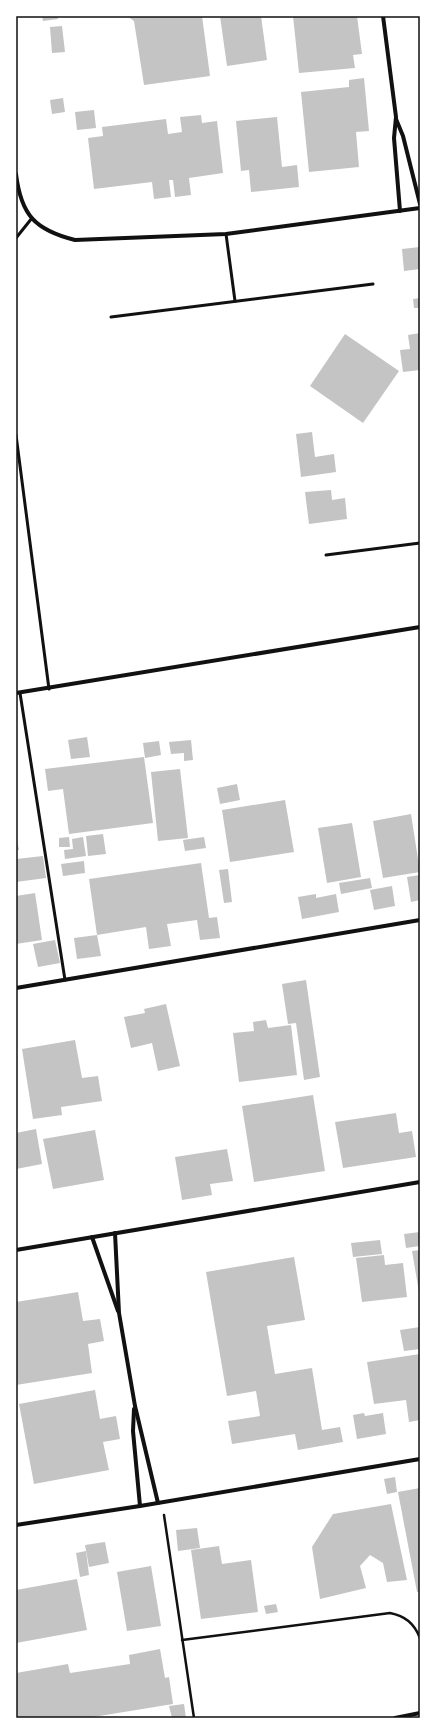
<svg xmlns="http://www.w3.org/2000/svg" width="436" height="1734" font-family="'Sofia Sans Condensed',sans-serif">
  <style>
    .building { fill: #c4c4c4 }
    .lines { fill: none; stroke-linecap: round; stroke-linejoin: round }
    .path { stroke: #111; stroke-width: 2.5 }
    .service { stroke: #111; stroke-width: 3 }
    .minor { stroke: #111; stroke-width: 4 }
    .neatline { fill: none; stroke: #111; stroke-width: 1.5 }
  </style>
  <rect width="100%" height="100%" fill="#fff"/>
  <g class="building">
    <path d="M42,16H57L58,19L43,21Z"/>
    <path d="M127,16H202L210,76L144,85L134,21Z"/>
    <path d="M220,16H261L267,60L227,66Z"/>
    <path d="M293,16H357L362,54L353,55L355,68L299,73Z"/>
    <path d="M62,26L65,52L52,53L50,27Z"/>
    <path d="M364,78L369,131L356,132L359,167L309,172L301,92L349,87V80Z"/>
    <path d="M63,98L65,112L52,114L50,100Z"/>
    <path d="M94,110L96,128L77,130L75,112Z"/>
    <path d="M201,115L202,123L217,121L223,173L189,178L191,195L175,197L173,180H169L171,197L154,199L152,182L94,189L88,138L103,136L102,127L166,119L168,134L182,132L180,117Z"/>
    <path d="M277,117L282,167L297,165L299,187L251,192L249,170L241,171L236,121Z"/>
    <path d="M420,247V269L404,271L402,249Z"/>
    <path d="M420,298V308H414L413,299Z"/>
    <path d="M420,333V370L403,372L400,350L410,349L408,335Z"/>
    <path d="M345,334L399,371L363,423L310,386Z"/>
    <path d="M312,432L315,457L334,454L336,472L301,477L296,434Z"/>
    <path d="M331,490L332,500L345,498L347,519L309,524L305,492Z"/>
    <path d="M87,737L90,757L71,759L68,740Z"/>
    <path d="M191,740L193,760L184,761V753L171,754L169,742Z"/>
    <path d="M159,741L161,755L145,758L143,743Z"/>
    <path d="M144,757L153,823L69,834L63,789L48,791L45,769Z"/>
    <path d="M180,769L188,838L158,841L151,772Z"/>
    <path d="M237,784L240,800L220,804L217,788Z"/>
    <path d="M285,800L294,852L230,862L222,810Z"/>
    <path d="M411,814L420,872L383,878L373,821Z"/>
    <path d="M352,823L361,877L327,883L318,828Z"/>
    <path d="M103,834L106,854L88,856L86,836Z"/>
    <path d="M16,835L19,850H16Z"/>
    <path d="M69,837L70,847H59V838Z"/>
    <path d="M83,837L86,856L65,859L64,850L73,849L72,839Z"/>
    <path d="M204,837L206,848L185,851L183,840Z"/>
    <path d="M43,856L46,878L16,882V859Z"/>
    <path d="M84,861L85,873L63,876L61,864Z"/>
    <path d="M201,863L209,918L217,917L220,938L200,940L197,920L167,924L171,946L149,949L146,927L97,935L89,879Z"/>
    <path d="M228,869L232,902L224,903L219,870Z"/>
    <path d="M420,875V900L411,902L407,877Z"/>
    <path d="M370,878L372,888L341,894L339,883Z"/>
    <path d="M392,886L395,906L374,910L370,890Z"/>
    <path d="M35,893L42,940L16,944V896Z"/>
    <path d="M316,894V898L336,894L339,912L302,919L298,897Z"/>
    <path d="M97,935L101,956L77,959L74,938Z"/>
    <path d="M55,940L60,963L38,967L33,944Z"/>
    <path d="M306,980L320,1077L304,1080L296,1023L288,1024L282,984Z"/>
    <path d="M166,1004L180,1066L158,1071L152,1043L131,1048L124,1017L145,1013L144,1009Z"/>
    <path d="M266,1020L268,1028L291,1025L297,1075L239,1082L233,1033L254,1031L253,1022Z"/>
    <path d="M75,1040L82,1078L98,1076L102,1101L61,1107L62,1115L33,1119L22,1049Z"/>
    <path d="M313,1095L325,1171L254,1182L242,1106Z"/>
    <path d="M396,1113L399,1133L412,1131L416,1157L343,1168L335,1122Z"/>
    <path d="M36,1129L42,1164L16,1169V1133Z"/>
    <path d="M95,1130L104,1180L53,1189L43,1139Z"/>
    <path d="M227,1149L233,1181L210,1184L212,1195L182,1200L175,1157Z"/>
    <path d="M420,1232V1246L406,1248L404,1234Z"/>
    <path d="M380,1240L382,1254L353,1257L351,1243Z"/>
    <path d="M420,1250V1292H419L412,1251Z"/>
    <path d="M384,1255L385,1265L403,1263L407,1297L362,1302L356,1258Z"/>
    <path d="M294,1257L305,1320L267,1326L275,1374L312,1368L322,1430L340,1427L343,1442L298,1450L295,1434L232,1444L228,1421L260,1416L256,1391L227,1396L206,1272Z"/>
    <path d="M78,1292L83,1321L100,1319L104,1341L88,1344L92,1373L16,1385V1302Z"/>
    <path d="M420,1327V1349L404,1351L400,1330Z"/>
    <path d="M420,1354V1420L409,1422L406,1400L374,1404L367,1362Z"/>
    <path d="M95,1390L100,1419L116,1416L120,1439L103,1442L109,1470L34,1484L19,1404Z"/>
    <path d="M364,1413L365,1416L383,1413L386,1434L357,1439L353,1415Z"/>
    <path d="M395,1477L397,1492L387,1494L384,1479Z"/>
    <path d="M420,1488V1592H417L398,1492Z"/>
    <path d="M391,1504L407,1580L387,1582L383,1563L370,1555L360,1566L366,1588L320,1599L312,1547L333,1514Z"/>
    <path d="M197,1528L200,1548L178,1551L176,1530Z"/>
    <path d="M105,1542L109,1563L89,1567L85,1545Z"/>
    <path d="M219,1546L222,1564L251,1560L258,1612L201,1619L191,1550Z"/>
    <path d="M86,1551L89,1575L80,1577L76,1553Z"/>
    <path d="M151,1566L161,1626L127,1631L117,1572Z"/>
    <path d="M77,1579L87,1630L16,1643V1590Z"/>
    <path d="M276,1604L278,1612L266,1614L264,1606Z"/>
    <path d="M160,1649L165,1678L169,1677L173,1704L87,1718H16V1673L68,1664L70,1673L130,1664L129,1655Z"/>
    <path d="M184,1704L186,1718H172L169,1706Z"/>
  </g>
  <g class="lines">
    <g class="path">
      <path d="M164,1515L194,1718"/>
      <path d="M182,1640L390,1613C405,1616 414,1623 420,1638"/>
    </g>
    <g class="service">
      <path d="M226,234L235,301"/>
      <path d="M16,238L32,218"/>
      <path d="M111,317L373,284"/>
      <path d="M16,435L49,689"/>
      <path d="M326,555L420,543"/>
      <path d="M20,693L65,980"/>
    </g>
    <g class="minor">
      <path d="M383,16L396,117L394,138L400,211"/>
      <path d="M396,119L403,136L420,204"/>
      <path d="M16,174C21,215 35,230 75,240L226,234L420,208"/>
      <path d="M16,693L420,627"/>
      <path d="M16,988L420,920"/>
      <path d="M115,1233L119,1313L135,1406L158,1503"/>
      <path d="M92,1237L118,1311"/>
      <path d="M16,1250L420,1182"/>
      <path d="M134,1409L133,1431L140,1506"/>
      <path d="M16,1525L140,1506L420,1459"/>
      <path d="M395,1718L420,1713"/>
    </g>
  </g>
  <rect width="436" height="1734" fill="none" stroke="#ffffff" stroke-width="34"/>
  <rect x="17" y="17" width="402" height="1700" class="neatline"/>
</svg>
